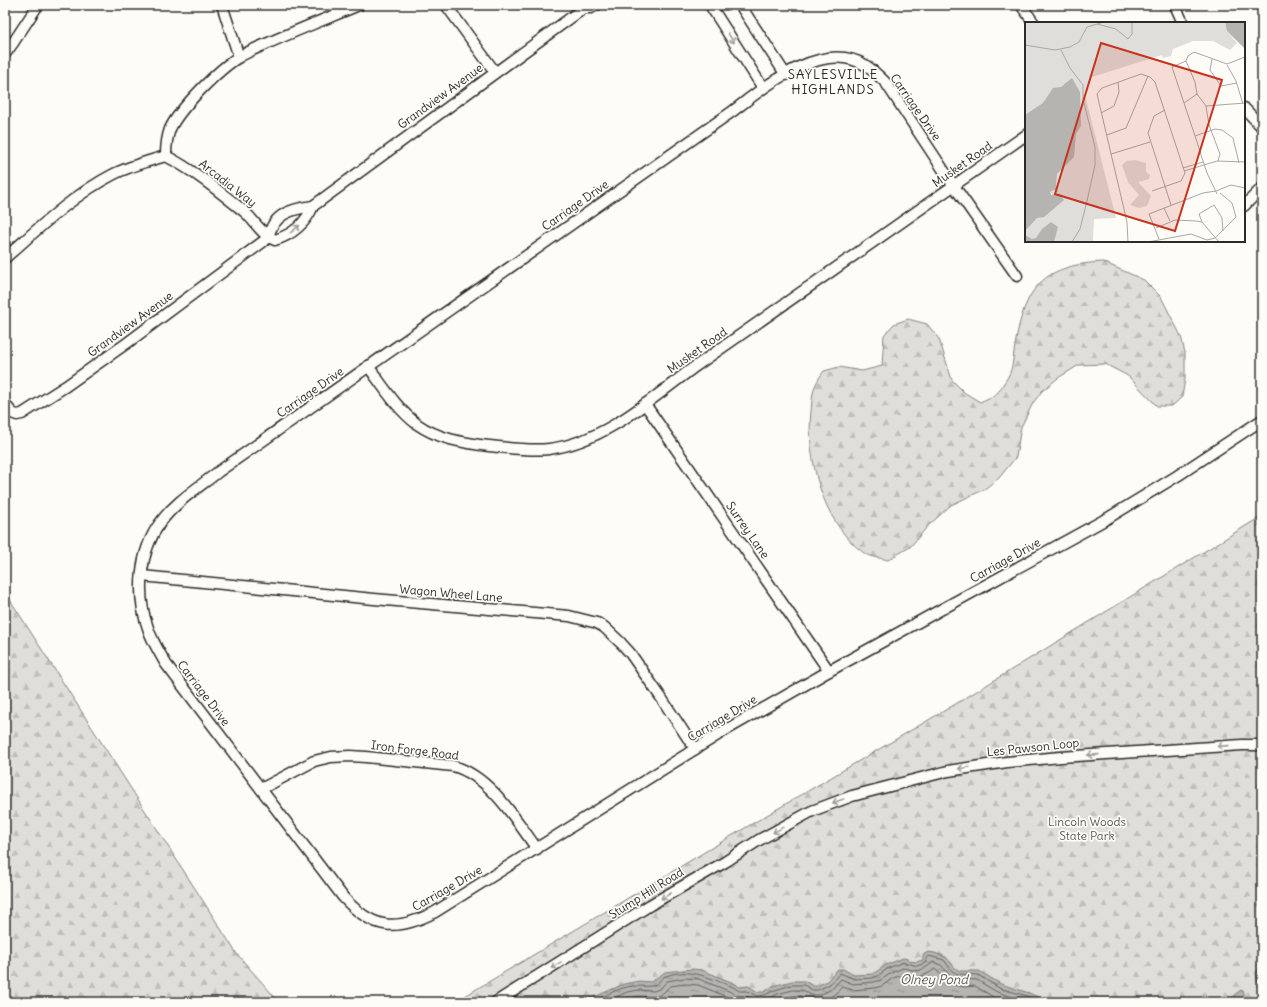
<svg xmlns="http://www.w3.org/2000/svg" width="1267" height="1007" font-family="Delius,sans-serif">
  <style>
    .forest { fill: url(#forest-firs); stroke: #858482 }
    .water { fill: url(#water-ripples); stroke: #7e7d7b }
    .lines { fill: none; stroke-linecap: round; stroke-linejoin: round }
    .shore { stroke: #626261; stroke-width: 1 }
    .minor-casing { stroke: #2b2b2b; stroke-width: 13 }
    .minor { stroke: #fdfcf7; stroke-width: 10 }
    .oneway { stroke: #9e9e9b }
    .labels { text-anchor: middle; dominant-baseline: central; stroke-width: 3.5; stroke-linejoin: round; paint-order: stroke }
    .street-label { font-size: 12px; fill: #2b2b2b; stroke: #fdfcf7 }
    .park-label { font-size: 12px; fill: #585857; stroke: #fdfcf7 }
    .neighbourhood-label { font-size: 13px; letter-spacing: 1px; fill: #2b2b2b; stroke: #fdfcf7 }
    .water-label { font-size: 13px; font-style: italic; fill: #5b5b5a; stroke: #fdfcf7 }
    .inset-road { fill: none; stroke: #a9a8a5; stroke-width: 1 }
    .view { fill: #c8321e; fill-opacity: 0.15; stroke: #c8321e; stroke-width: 2 }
    .inset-edge { fill: none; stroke: #2b2b2b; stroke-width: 2 }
  </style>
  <defs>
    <pattern id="forest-firs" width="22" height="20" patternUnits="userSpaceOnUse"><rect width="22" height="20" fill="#dfdeda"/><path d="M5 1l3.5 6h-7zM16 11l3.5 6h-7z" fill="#c0bfbb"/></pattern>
    <pattern id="water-ripples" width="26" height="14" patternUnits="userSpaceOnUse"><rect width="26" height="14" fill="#b5b4b1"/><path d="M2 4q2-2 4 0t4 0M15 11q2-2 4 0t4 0" fill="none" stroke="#939390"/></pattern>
  </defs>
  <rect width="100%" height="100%" fill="#fdfcf7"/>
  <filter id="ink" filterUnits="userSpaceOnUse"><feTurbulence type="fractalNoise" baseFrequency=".025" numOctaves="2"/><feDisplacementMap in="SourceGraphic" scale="8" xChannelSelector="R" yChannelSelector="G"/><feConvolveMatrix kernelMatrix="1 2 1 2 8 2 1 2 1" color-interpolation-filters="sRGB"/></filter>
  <g filter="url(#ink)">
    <g class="forest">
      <path d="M1103,262L1144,280L1161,297L1181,336L1185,353V379L1182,397L1172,406H1157L1128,376L1105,364L1079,365L1058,378L1042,391L1033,403L1021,427L1016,457L999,478L983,490L951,505L928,526L910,547L888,560C881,558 870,557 864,553C823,524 806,459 811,411C812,402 812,392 816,384C818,379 821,375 824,371L839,367L862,371L882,366L884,335L894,324L908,319L927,324L939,339L952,380L965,393L980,402C986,399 992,397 997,393C999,392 1001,388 1002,386C1012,372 1012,368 1014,352C1023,292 1038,265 1103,262Z"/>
      <path d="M1262,516V1002H455L728,838L954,705Z"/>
      <path d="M5,592L237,954L279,1002H5Z"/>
    </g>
    <g class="water">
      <path d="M928,952L935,953L946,957L955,968L960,971H979L1001,984L1029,993L1049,1002H577L599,995L624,984L639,981L651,982L665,972L692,969L702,970L736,984L739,987L748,986L758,992H764L773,986L792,981H805L813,986H817L827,981L835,972L838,969H843L854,975L873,974L886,965L903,958L908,959L911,961L916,962L923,960V955Z"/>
      <path d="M1262,964V992L1257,980L1256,972Z"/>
      <path d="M1241,990L1244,992V995L1241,1002H1228L1234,995Z"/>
    </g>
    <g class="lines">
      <g class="shore">
        <path d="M590,1002C602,998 614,990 627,987C636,985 643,987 651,986C658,986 660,978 666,976C690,967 712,979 733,987L739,991H747L758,996L765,995L775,990L792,985H804L812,990H818L830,984L840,973L854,979L873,978L878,976L888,968L904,962L917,966L925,963L927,957L929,956L944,960L952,971L958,974L978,975L999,988L1027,996L1039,1002"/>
        <path d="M605,1002L627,992L639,990L654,991L661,988L667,981L685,978L699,979L731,992L736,995L746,996L758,1001L767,1000L777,994L793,990H803L811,995H820L833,988L841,979L853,984L874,982L881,980L891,973L903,968L918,971L927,967L933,962L941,965L949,974L956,979L977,980L997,992L1028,1002"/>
        <path d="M620,1002L629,998L639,996L656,997L663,993L670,986L686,984L698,985L740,1002"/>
        <path d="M776,1002C782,998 793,995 800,996C803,997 806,999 809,1000C822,1004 834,996 842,987L853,990L875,988L882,986L893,978L903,975L913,977H919L929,973L935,969L946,980L954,985L965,987L975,986L995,998L1008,1002"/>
      </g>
      <defs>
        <g id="minor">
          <path d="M222,5L239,57"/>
          <path d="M446,5L495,72"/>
          <path d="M710,5L763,88"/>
          <path d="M740,5L786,75"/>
          <path d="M1021,5L1034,23"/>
          <path d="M1175,5L1183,23"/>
          <path d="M5,54L13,43L38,5"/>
          <path d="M1244,108L1262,127"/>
          <path d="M166,156C166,146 167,137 170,129C179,109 220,68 239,57C247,52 257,48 266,44C297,30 328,18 359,5"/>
          <path d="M166,156C195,171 220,192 246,213C255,222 263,236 275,240C292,235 306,223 313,206"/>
          <path d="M1244,206L1262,188"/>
          <path d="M5,258C39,228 73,195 114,174C130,166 148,161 166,156"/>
          <path d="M1017,276L954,186L886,83C879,76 873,70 865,65C822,39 766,86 733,111L218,472C198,488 175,502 160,523C139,552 136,595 148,628C152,641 159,652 166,664L343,897C373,930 396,932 435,912L724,731L829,671L1108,518L1177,476L1262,420"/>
          <path d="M368,366C383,386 397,409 417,424C438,439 464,443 489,446C508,448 530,451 549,449C604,442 650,400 693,368L1026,135"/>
          <path d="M5,404L12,413L17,415L22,414L66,386L127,343L268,238C273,214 291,209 313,206L584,8H591L597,5"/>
          <path d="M645,404L829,671"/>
          <path d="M142,576L374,599L569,616L597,623L604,627L621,643L630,653L660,696L695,749"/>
          <path d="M261,789L314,761L331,757L350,756L366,757L453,766C490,776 516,820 537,849"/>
          <path d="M496,1002L650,905L725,862L759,840L812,811L852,796L948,771L1007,762L1061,757L1242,745H1262"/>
        </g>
      </defs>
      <use href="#minor" class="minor-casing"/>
      <use href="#minor" class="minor"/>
    </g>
    <defs><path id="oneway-shaft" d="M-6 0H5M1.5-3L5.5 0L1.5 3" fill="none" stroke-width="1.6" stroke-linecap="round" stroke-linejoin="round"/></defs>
    <g class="oneway">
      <use href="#oneway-shaft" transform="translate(731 38) rotate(58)"/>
      <use href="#oneway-shaft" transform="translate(295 229) rotate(-39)"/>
      <use href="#oneway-shaft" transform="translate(1223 746) rotate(176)"/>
      <use href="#oneway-shaft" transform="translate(1093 755) rotate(176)"/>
      <use href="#oneway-shaft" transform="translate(964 768) rotate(171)"/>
      <use href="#oneway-shaft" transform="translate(838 801) rotate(160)"/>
      <use href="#oneway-shaft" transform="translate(778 830) rotate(151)"/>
      <use href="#oneway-shaft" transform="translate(666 896) rotate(150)"/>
      <use href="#oneway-shaft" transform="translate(556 965) rotate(148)"/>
    </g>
  </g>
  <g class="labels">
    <g class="street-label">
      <text transform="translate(440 96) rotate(-36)">Grandview Avenue</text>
      <text transform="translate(916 107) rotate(55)">Carriage Drive</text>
      <text transform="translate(962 164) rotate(-35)">Musket Road</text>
      <text transform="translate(228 183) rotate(38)">Arcadia Way</text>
      <text transform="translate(575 205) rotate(-35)">Carriage Drive</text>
      <text transform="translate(130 324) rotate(-36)">Grandview Avenue</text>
      <text transform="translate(697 350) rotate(-35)">Musket Road</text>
      <text transform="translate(310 392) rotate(-35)">Carriage Drive</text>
      <text transform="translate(748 530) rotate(55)">Surrey Lane</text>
      <text transform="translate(1005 560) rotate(-29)">Carriage Drive</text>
      <text transform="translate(451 593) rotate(5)">Wagon Wheel Lane</text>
      <text transform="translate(204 693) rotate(53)">Carriage Drive</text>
      <text transform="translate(722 718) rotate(-31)">Carriage Drive</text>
      <text transform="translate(1033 747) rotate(-6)">Les Pawson Loop</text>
      <text transform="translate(415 750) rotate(7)">Iron Forge Road</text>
      <text transform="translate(447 888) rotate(-30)">Carriage Drive</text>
      <text transform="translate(646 893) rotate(-32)">Stump Hill Road</text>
    </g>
    <g class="park-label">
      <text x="1087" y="821">Lincoln Woods<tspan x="1087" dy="14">State Park</tspan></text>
    </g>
    <g class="neighbourhood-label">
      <text x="833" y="74">SAYLESVILLE<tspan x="833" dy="15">HIGHLANDS</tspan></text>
    </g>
    <g class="water-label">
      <text x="934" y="979">Olney Pond</text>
    </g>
  </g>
  <g transform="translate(1025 22)">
    <rect width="220" height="220" fill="#fdfcf7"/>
    <path d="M0,0H200L202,9L212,21L205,28L188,19H168L148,27L146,34L138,36L137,33L67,55L60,73L91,196L69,197L68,220H0ZM110,138L121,141V150L125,153L124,157L113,160L126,174L122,184L114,186L105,183L114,173L103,160L97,143L102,139Z" fill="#dfdeda"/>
    <path d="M200,0H220V27L202,9ZM47,56L55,70L56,104L51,112L49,135L32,152L31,164L33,170L29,168L25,170L26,173L35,172L39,178L19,195L12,196L0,209V93L18,81L28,66L36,65ZM26,200L33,205L29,220H0V213L7,217L11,216L17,207Z" fill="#b5b4b1"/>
    <path class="inset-road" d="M72,2L91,7L103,17L107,12V0M0,23L30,28L45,25L54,20L62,5L79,0M36,28L45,46L58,63V77L70,125V143L62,179L55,207L47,220M187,37L185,48L196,64L212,61M161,39L147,45L176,132M161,39L163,34L169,30L202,42L220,35M161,39L170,60L172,72M202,43L211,59L218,82M172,72L181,84L184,103L195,132L193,139M159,81L172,72M181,84L220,81M140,88L129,94L123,111L146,183M76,91L89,84L94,70L93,60M82,113L101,106L123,54M170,114L190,107L197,108L208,116L214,141M174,127L182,151L192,172M86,132L125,120M158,146L178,140M159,149L192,139L220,140M191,169L206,163L220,166M189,183L197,196L198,209M139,186L145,199M177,200L174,192L189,183M131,206L150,198L171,199L177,200L194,220M134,217L124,192L178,171L191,169M103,220L102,200L72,72L77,66L116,52L125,55L130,60L160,151L156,159L127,169M123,220L166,212L182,218L190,216L211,195L207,181L195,171"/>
    <path class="view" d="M76,21L197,58L150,209L30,172Z"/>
    <rect width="220" height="220" class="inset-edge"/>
  </g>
  <rect width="1267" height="1007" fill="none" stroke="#fdfcf7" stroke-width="20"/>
  <rect x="10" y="10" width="1247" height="987" fill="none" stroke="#2b2b2b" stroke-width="1.5" filter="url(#ink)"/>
</svg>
